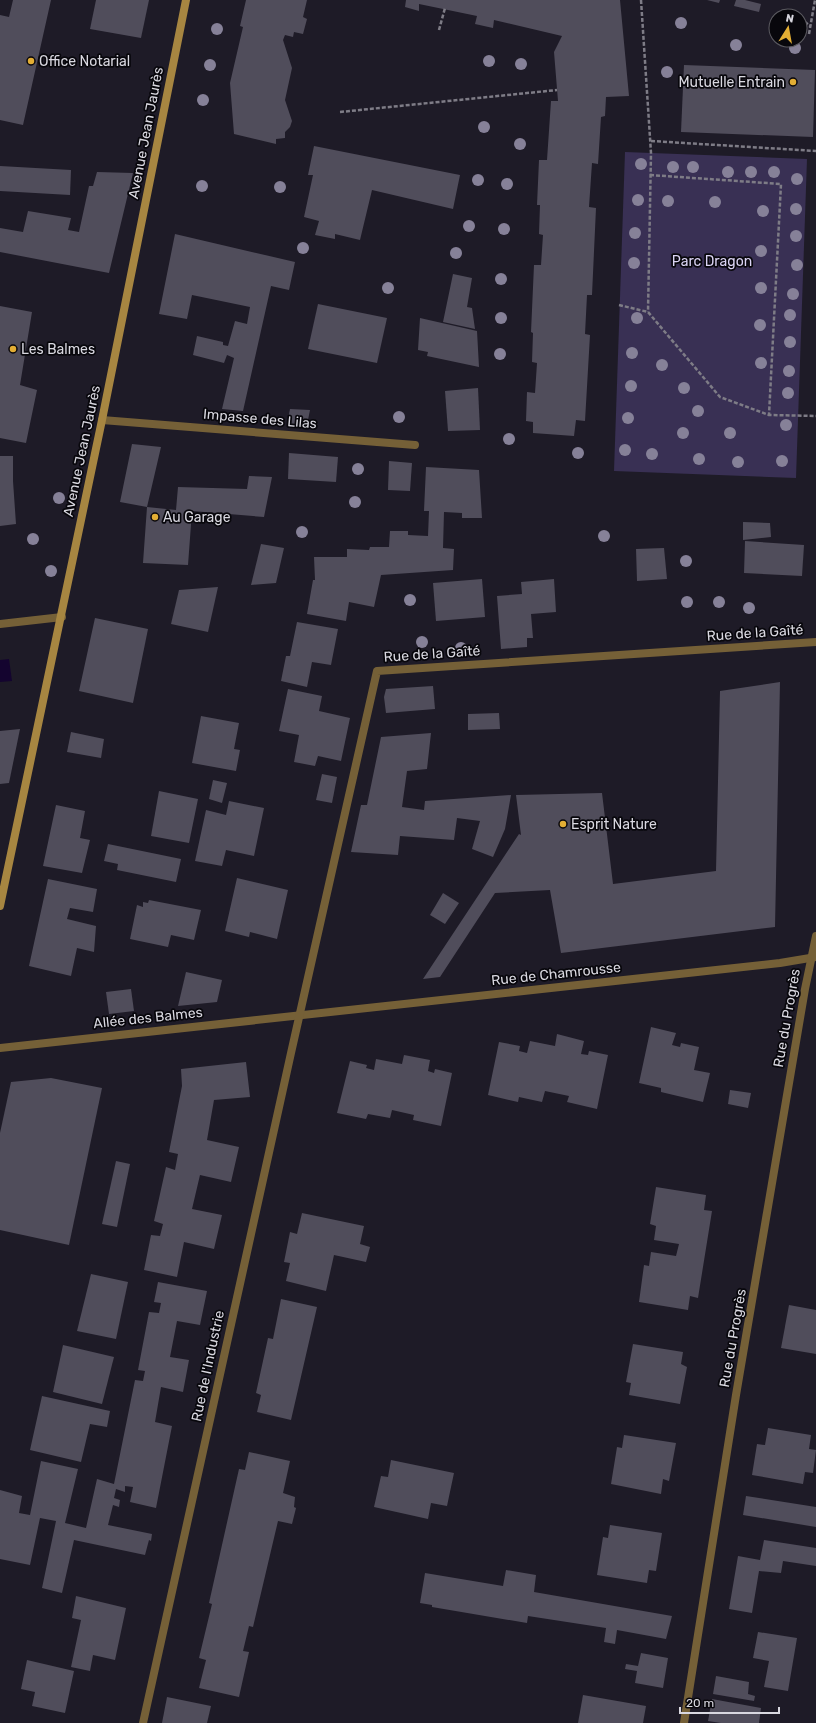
<svg xmlns="http://www.w3.org/2000/svg" width="816" height="1723" font-family="Rubik,sans-serif">
  <style>
    .green { fill: #393054 }
    .water { fill: #14042f }
    .building { fill: #504d5b }
    .lines { fill: none; stroke-linecap: round; stroke-linejoin: round }
    .path { stroke: #7e7c86; stroke-width: 2.5; stroke-dasharray: 4 2; stroke-linecap: butt }
    .lane { stroke: #756037; stroke-width: 8 }
    .street { stroke: #756037; stroke-width: 8 }
    .secondary { stroke: #a78641; stroke-width: 8 }
    .tree { fill: #868198 }
    .poi-dot { fill: #e3ae34; stroke: #08070c; stroke-width: 1.5 }
    .labels { text-anchor: middle; dominant-baseline: central; stroke-width: 3.5; stroke-linejoin: round; paint-order: stroke }
    .poi-label { font-size: 14px; fill: #d9d8e0; stroke: #08070c; text-anchor: start }
    .street-label { font-size: 14px; fill: #d9d8e0; stroke: #08070c }
    .park-label { font-size: 14px; fill: #dbd4f4; stroke: #08070c }
  </style>
  <rect width="100%" height="100%" fill="#1e1b27"/>
  <path class="green" d="M625,152L807,159L796,478L614,471Z"/>
  <path class="water" d="M9,659L12,681L0,682V660Z"/>
  <g class="building">
    <path d="M13,0H51L23,125L0,120V15L9,17Z"/>
    <path d="M96,0H149L141,38L90,29Z"/>
    <path d="M246,0H307L303,17L307,19L303,34L294,32L293,37L285,35L283,40L292,68L285,100L292,121L290,127L285,132V138L276,139V144L234,134L230,83L243,27L240,26Z"/>
    <path d="M406,0H620L629,96L606,97L605,116L601,117L598,164L592,163L589,207L596,208L592,295H587L585,334L590,335L585,421L576,420L574,436L533,433V422L526,421L527,392L535,393L537,363L532,362L533,333L531,332L534,265H541L543,235L539,234L540,205H537L539,160H547L551,101H558L554,52L562,36L494,20L493,28L475,24L477,16L419,4V11L405,7Z"/>
    <path d="M707,0H720L719,3Z"/>
    <path d="M736,0H745L761,4L759,12L734,6Z"/>
    <path d="M684,65L815,70L813,137L681,132Z"/>
    <path d="M314,146L460,175L453,209L372,190L360,240L335,234V239L315,235L319,221L304,217L313,175H308Z"/>
    <path d="M0,166L71,170L70,195L0,191Z"/>
    <path d="M97,172L133,173L109,273L0,252V228L23,232L28,211L71,218L68,230L79,232L89,186H93Z"/>
    <path d="M175,234L295,262L289,290L271,286L243,411L222,409L234,358L227,355L224,363L193,355L197,336L223,342V345L228,346L235,321L247,324L250,307L192,295L187,319L159,314Z"/>
    <path d="M453,274L472,278L467,307L472,308L475,329L443,322Z"/>
    <path d="M318,304L387,318L377,363L308,349Z"/>
    <path d="M0,306L32,312L20,385L37,390L26,443L0,438Z"/>
    <path d="M420,318L477,331L479,367L427,356L428,352L418,350Z"/>
    <path d="M478,388L480,430L448,431L445,391Z"/>
    <path d="M290,409L310,410L307,425L287,424Z"/>
    <path d="M132,444L161,447L147,507L176,510L178,487L247,489L249,476L272,477L264,517L192,511L188,565L143,563L147,507L120,502Z"/>
    <path d="M289,453L338,457L336,482L288,479Z"/>
    <path d="M0,456H13V481L16,524L0,526Z"/>
    <path d="M389,461L412,463L410,491L388,490Z"/>
    <path d="M426,467L479,470L482,518H462V513L444,512L443,548L454,549L453,570L381,575L374,607L349,602L346,621L307,614L313,580H315L314,557H347V549L369,550L370,547H389L390,531H408V535L428,536L429,511H424Z"/>
    <path d="M743,522L770,523L771,537L743,540Z"/>
    <path d="M745,541L804,545L802,576L744,573Z"/>
    <path d="M261,544L284,548L276,583L251,585Z"/>
    <path d="M664,548L667,579L637,581L636,549Z"/>
    <path d="M482,579L485,617L436,621L433,583Z"/>
    <path d="M554,579L556,612L531,614L533,638H527V647L501,649L497,596L522,594L521,582Z"/>
    <path d="M218,587L208,632L171,624L179,590Z"/>
    <path d="M95,618L148,629L133,703L79,691Z"/>
    <path d="M297,622L338,629L331,665L312,662L307,687L281,681L286,656H290Z"/>
    <path d="M780,682L775,927L561,953L550,890L495,893L440,977L423,979L519,834L521,835L516,795L602,793L613,884L716,871L720,691Z"/>
    <path d="M433,686L435,709L386,713L384,697L386,689Z"/>
    <path d="M288,689L322,696L319,711L350,718L341,761L318,756L315,766L294,762L299,735L279,731Z"/>
    <path d="M499,713L500,729L468,730V714Z"/>
    <path d="M201,716L239,723L234,749L240,750L236,771L192,763Z"/>
    <path d="M20,729L9,783L0,784V731Z"/>
    <path d="M71,732L104,739L101,758L67,752Z"/>
    <path d="M431,733L427,769L407,771L402,807L424,810L425,801L511,795L505,829L493,857L472,849L480,821L457,818L454,840L400,836L398,855L351,852L361,805H367L381,737Z"/>
    <path d="M322,774L337,777L332,803L316,800Z"/>
    <path d="M213,780L227,783L222,803L209,799Z"/>
    <path d="M159,791L198,799L189,843L151,836Z"/>
    <path d="M229,801L264,808L254,856L226,850L222,866L195,861L206,810L226,815Z"/>
    <path d="M56,805L85,811L80,838L90,840L82,873L43,866Z"/>
    <path d="M108,844L181,859L176,882L117,870L118,864L104,861Z"/>
    <path d="M237,878L288,890L277,939L250,932L249,937L225,931Z"/>
    <path d="M48,879L97,889L93,912L70,908L67,919L96,926L94,952L77,948L71,976L29,966Z"/>
    <path d="M443,893L459,903L445,924L430,915Z"/>
    <path d="M149,900L201,910L194,940L171,935L168,947L130,939L137,905L143,907V902L148,903Z"/>
    <path d="M186,972L222,980L217,1002L178,1006Z"/>
    <path d="M131,989L134,1011L109,1014L106,992Z"/>
    <path d="M651,1027L676,1033L672,1045L680,1047L681,1043L699,1047L694,1070L710,1073L703,1102L661,1092V1088L639,1083Z"/>
    <path d="M557,1034L584,1041L581,1054L588,1055L589,1051L608,1055L597,1109L567,1102L569,1096L545,1091L542,1102L519,1097L518,1102L488,1095L499,1042L520,1046L519,1051L527,1053L530,1041L555,1046Z"/>
    <path d="M404,1055L430,1060L428,1071L434,1073L435,1069L452,1073L441,1126L413,1120L414,1115L392,1110L390,1118L368,1114L366,1119L337,1113L350,1061L367,1065L366,1068L374,1070L376,1059L402,1064Z"/>
    <path d="M246,1062L250,1097L214,1100L207,1140L239,1147L231,1182L200,1175L192,1209L222,1215L214,1249L184,1242L177,1277L144,1270L151,1235L160,1236L163,1224L154,1221L166,1167L175,1170L178,1154L169,1152L182,1086L181,1069Z"/>
    <path d="M51,1078L102,1088L69,1245L0,1230V1133L11,1082Z"/>
    <path d="M730,1090L751,1093L748,1108L728,1104Z"/>
    <path d="M116,1161L130,1164L117,1227L102,1224Z"/>
    <path d="M656,1187L706,1195L704,1210L712,1211L698,1298L690,1296L688,1310L639,1302L644,1265L649,1266L651,1252L676,1256L679,1244L654,1240L656,1226L650,1224Z"/>
    <path d="M302,1213L364,1226L360,1244L370,1247L366,1262L334,1255L326,1291L286,1281L290,1263L284,1262L290,1232L297,1234Z"/>
    <path d="M91,1274L128,1282L116,1339L77,1331Z"/>
    <path d="M158,1282L207,1291L200,1325L177,1321L170,1357L189,1360L183,1392L161,1387L155,1422L172,1426L156,1508L130,1502L133,1487L125,1486V1492L116,1489L114,1498L120,1500L119,1507L113,1505L108,1525L152,1534L151,1541L149,1540L145,1555L74,1540L62,1593L42,1588L56,1521L40,1518L30,1565L0,1559V1490L22,1496L19,1513L30,1515L41,1461L78,1469L65,1523L86,1528L97,1479L114,1484L135,1380L143,1381L145,1371L138,1370L149,1312L159,1313L161,1303L154,1302Z"/>
    <path d="M281,1299L317,1307L291,1420L257,1412L261,1395L256,1393L268,1338L273,1339Z"/>
    <path d="M789,1305L816,1310V1354L781,1348Z"/>
    <path d="M633,1344L683,1352L681,1364L687,1367L680,1404L629,1395L631,1383L626,1382Z"/>
    <path d="M63,1345L114,1357L102,1404L53,1392Z"/>
    <path d="M42,1396L110,1411L107,1427L90,1424L81,1462L30,1450Z"/>
    <path d="M768,1428L811,1435L809,1449L816,1450L813,1473L805,1472L803,1484L752,1475L757,1444L765,1445Z"/>
    <path d="M624,1435L676,1443L669,1481L663,1479L661,1494L611,1484L617,1447L622,1448Z"/>
    <path d="M249,1452L290,1461L283,1493L295,1497L294,1507L296,1508L292,1524L278,1521L253,1627L249,1626L243,1651L249,1652L239,1697L199,1688L206,1660L199,1658L212,1604L209,1603L239,1469L245,1470Z"/>
    <path d="M391,1460L454,1473L447,1506L431,1503L428,1519L374,1507L381,1476L388,1477Z"/>
    <path d="M746,1496L816,1507V1527L743,1515Z"/>
    <path d="M610,1525L662,1533L656,1571L649,1570L647,1583L597,1575L603,1537L608,1538Z"/>
    <path d="M764,1540L816,1548V1566L783,1561L781,1573L759,1571L752,1613L729,1609L738,1556L760,1560Z"/>
    <path d="M506,1570L536,1575L534,1592L672,1616L666,1639L617,1630L615,1644L604,1642L606,1628L528,1616L527,1623L432,1607V1605L420,1603L425,1573L503,1586Z"/>
    <path d="M76,1596L126,1608L115,1660L93,1655L90,1671L71,1667L81,1620L72,1618Z"/>
    <path d="M758,1632L797,1638L788,1691L764,1687L769,1661L753,1658Z"/>
    <path d="M641,1653L668,1658L663,1688L635,1683L637,1671L625,1669L626,1664L638,1666Z"/>
    <path d="M27,1660L74,1671L65,1713L32,1706L35,1692L21,1689Z"/>
    <path d="M716,1676L749,1682L748,1694L755,1696L754,1701L713,1694Z"/>
    <path d="M583,1695L646,1706L643,1723H578Z"/>
    <path d="M167,1697L211,1706L207,1723H162Z"/>
    <path d="M712,1699L761,1708L759,1723H721L708,1721Z"/>
  </g>
  <g class="lines">
    <g class="path">
      <path d="M641,0L651,153L648,312"/>
      <path d="M797,15L798,16"/>
      <path d="M800,18L810,26"/>
      <path d="M439,30L445,8"/>
      <path d="M809,34L815,0"/>
      <path d="M340,112L557,90"/>
      <path d="M651,141L816,151"/>
      <path d="M650,175L781,184L769,415"/>
      <path d="M619,305L648,312L720,397L769,415L816,416"/>
    </g>
    <path class="lane" d="M102,420L415,445"/>
    <g class="street">
      <path d="M0,624L62,617"/>
      <path d="M0,1048L780,963L816,957"/>
      <path d="M143,1723L291,1053L377,671L816,642"/>
      <path d="M684,1723L736,1395L805,989L816,936"/>
    </g>
    <path class="secondary" d="M0,906L102,420L186,0"/>
  </g>
  <g class="tree">
    <circle cx="681" cy="23" r="6"/>
    <circle cx="217" cy="29" r="6"/>
    <circle cx="736" cy="45" r="6"/>
    <circle cx="795" cy="48" r="6"/>
    <circle cx="489" cy="61" r="6"/>
    <circle cx="521" cy="64" r="6"/>
    <circle cx="210" cy="65" r="6"/>
    <circle cx="667" cy="72" r="6"/>
    <circle cx="203" cy="100" r="6"/>
    <circle cx="484" cy="127" r="6"/>
    <circle cx="520" cy="144" r="6"/>
    <circle cx="641" cy="164" r="6"/>
    <circle cx="673" cy="167" r="6"/>
    <circle cx="693" cy="167" r="6"/>
    <circle cx="728" cy="172" r="6"/>
    <circle cx="751" cy="172" r="6"/>
    <circle cx="774" cy="172" r="6"/>
    <circle cx="797" cy="179" r="6"/>
    <circle cx="478" cy="180" r="6"/>
    <circle cx="507" cy="184" r="6"/>
    <circle cx="202" cy="186" r="6"/>
    <circle cx="280" cy="187" r="6"/>
    <circle cx="638" cy="200" r="6"/>
    <circle cx="668" cy="201" r="6"/>
    <circle cx="715" cy="202" r="6"/>
    <circle cx="796" cy="209" r="6"/>
    <circle cx="763" cy="211" r="6"/>
    <circle cx="469" cy="226" r="6"/>
    <circle cx="504" cy="229" r="6"/>
    <circle cx="635" cy="233" r="6"/>
    <circle cx="796" cy="236" r="6"/>
    <circle cx="303" cy="248" r="6"/>
    <circle cx="761" cy="251" r="6"/>
    <circle cx="456" cy="253" r="6"/>
    <circle cx="634" cy="263" r="6"/>
    <circle cx="797" cy="265" r="6"/>
    <circle cx="501" cy="279" r="6"/>
    <circle cx="388" cy="288" r="6"/>
    <circle cx="761" cy="288" r="6"/>
    <circle cx="793" cy="294" r="6"/>
    <circle cx="790" cy="315" r="6"/>
    <circle cx="501" cy="318" r="6"/>
    <circle cx="637" cy="318" r="6"/>
    <circle cx="760" cy="325" r="6"/>
    <circle cx="790" cy="342" r="6"/>
    <circle cx="632" cy="353" r="6"/>
    <circle cx="500" cy="354" r="6"/>
    <circle cx="761" cy="363" r="6"/>
    <circle cx="662" cy="365" r="6"/>
    <circle cx="789" cy="371" r="6"/>
    <circle cx="631" cy="386" r="6"/>
    <circle cx="684" cy="388" r="6"/>
    <circle cx="788" cy="393" r="6"/>
    <circle cx="698" cy="411" r="6"/>
    <circle cx="399" cy="417" r="6"/>
    <circle cx="628" cy="418" r="6"/>
    <circle cx="786" cy="425" r="6"/>
    <circle cx="683" cy="433" r="6"/>
    <circle cx="730" cy="433" r="6"/>
    <circle cx="509" cy="439" r="6"/>
    <circle cx="625" cy="450" r="6"/>
    <circle cx="578" cy="453" r="6"/>
    <circle cx="652" cy="454" r="6"/>
    <circle cx="699" cy="459" r="6"/>
    <circle cx="782" cy="461" r="6"/>
    <circle cx="738" cy="462" r="6"/>
    <circle cx="358" cy="469" r="6"/>
    <circle cx="59" cy="498" r="6"/>
    <circle cx="355" cy="502" r="6"/>
    <circle cx="302" cy="532" r="6"/>
    <circle cx="604" cy="536" r="6"/>
    <circle cx="33" cy="539" r="6"/>
    <circle cx="686" cy="561" r="6"/>
    <circle cx="51" cy="571" r="6"/>
    <circle cx="410" cy="600" r="6"/>
    <circle cx="687" cy="602" r="6"/>
    <circle cx="719" cy="602" r="6"/>
    <circle cx="749" cy="608" r="6"/>
    <circle cx="422" cy="642" r="6"/>
    <circle cx="461" cy="648" r="6"/>
  </g>
  <g class="poi-dot">
    <circle cx="31" cy="61" r="4"/>
    <circle cx="793" cy="82" r="4"/>
    <circle cx="13" cy="349" r="4"/>
    <circle cx="155" cy="517" r="4"/>
    <circle cx="563" cy="824" r="4"/>
  </g>
  <g class="labels">
    <g class="poi-label">
      <text x="39" y="61">Office Notarial</text>
      <text x="785" y="82" text-anchor="end">Mutuelle Entrain</text>
      <text x="21" y="349">Les Balmes</text>
      <text x="163" y="517">Au Garage</text>
      <text x="571" y="824">Esprit Nature</text>
    </g>
    <g class="street-label">
      <text transform="translate(146 133) rotate(-79)">Avenue Jean Jaurès</text>
      <text transform="translate(260 419) rotate(5)">Impasse des Lilas</text>
      <text transform="translate(82 451) rotate(-78)">Avenue Jean Jaurès</text>
      <text transform="translate(755 633) rotate(-4)">Rue de la Gaîté</text>
      <text transform="translate(432 654) rotate(-4)">Rue de la Gaîté</text>
      <text transform="translate(556 974) rotate(-6)">Rue de Chamrousse</text>
      <text transform="translate(148 1018) rotate(-6)">Allée des Balmes</text>
      <text transform="translate(787 1018) rotate(-80)">Rue du Progrès</text>
      <text transform="translate(733 1338) rotate(-80)">Rue du Progrès</text>
      <text transform="translate(208 1366) rotate(-78)">Rue de l'Industrie</text>
    </g>
    <g class="park-label">
      <text x="712" y="261">Parc Dragon</text>
    </g>
  </g>
  <g transform="translate(788 28) rotate(11)"><circle r="19" fill="#08070c" stroke="#5c5b61"/>
  <path d="M0-3L7 15L0 10L-7 15Z" fill="#e3ae34"/>
  <text y="-6" font-size="11" font-weight="bold" text-anchor="middle" fill="#d9d8e0">N</text>
  </g>
  <path d="M680 1707v6h99v-6" fill="none" stroke="#d9d8e0" stroke-width="2"/>
  <text x="686" y="1707" font-size="12" fill="#d9d8e0" stroke="#08070c" stroke-width="3" paint-order="stroke">20 m</text>
</svg>
